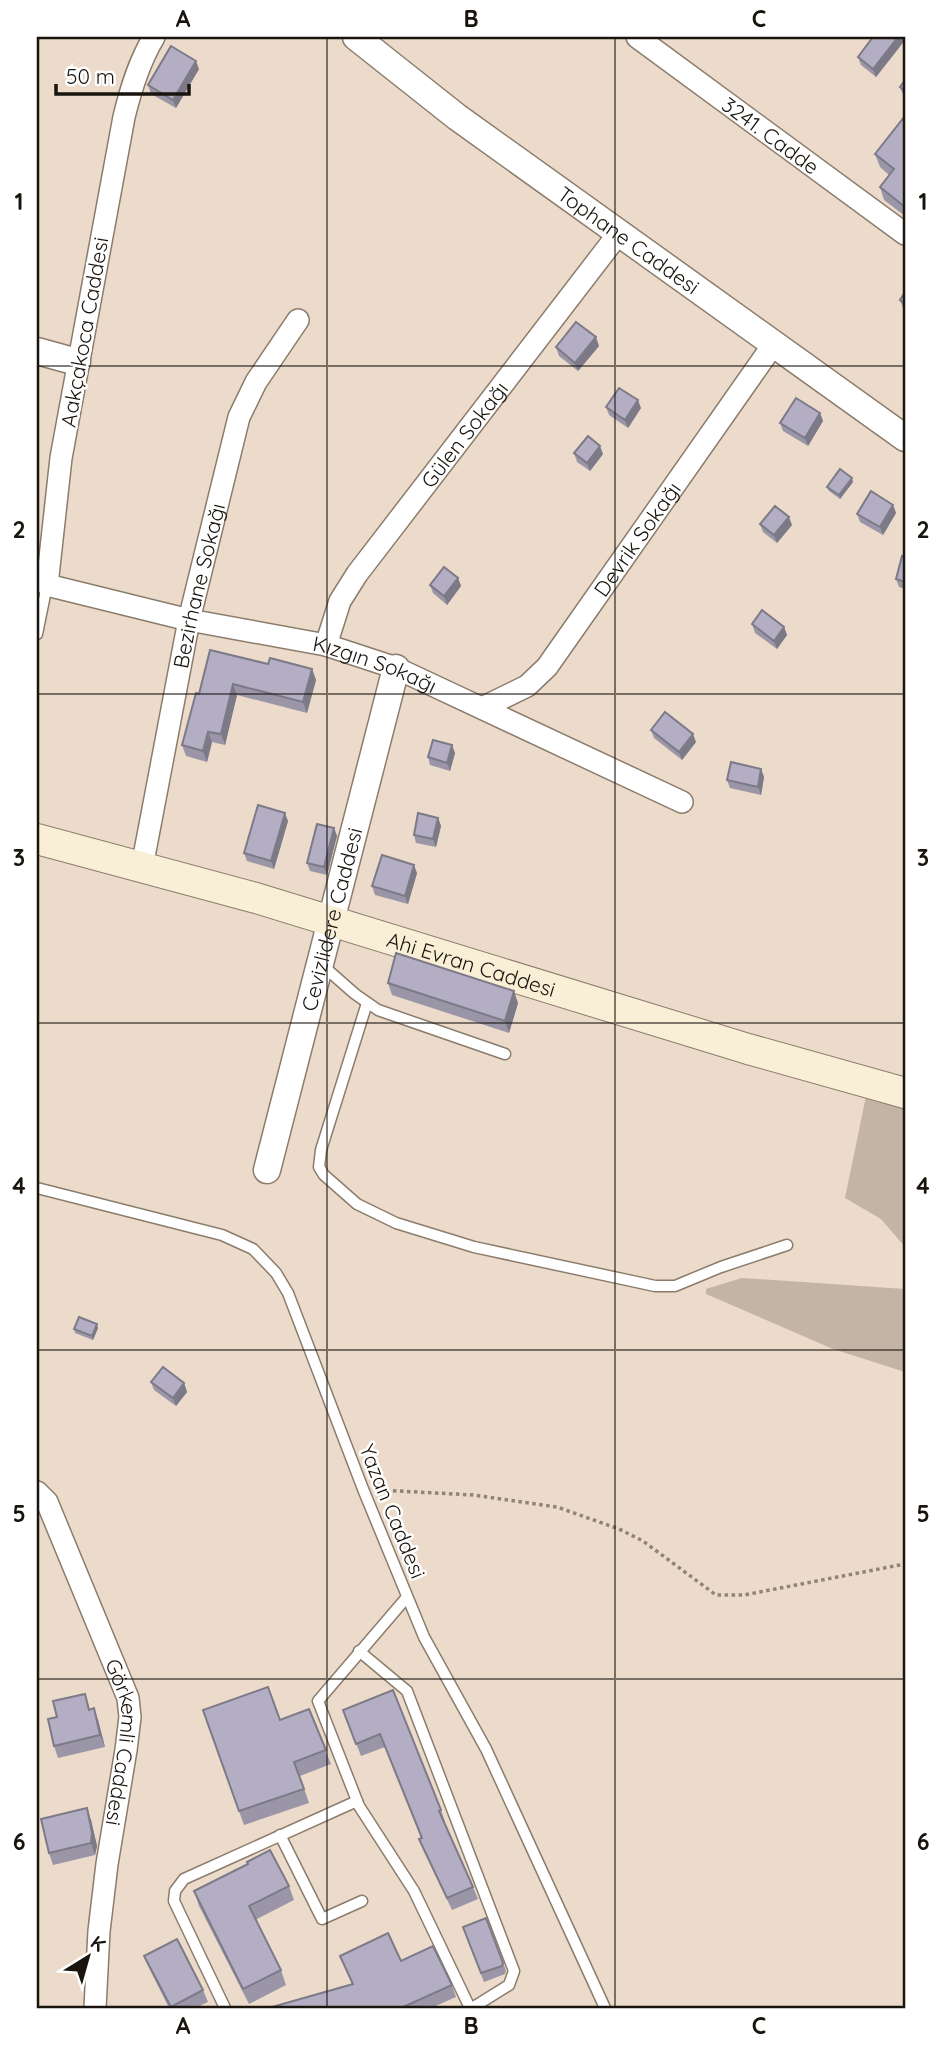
<svg xmlns="http://www.w3.org/2000/svg" width="942" height="2045" font-family="Quicksand,sans-serif">
  <style>
    .green { fill: #c4b4a5 }
    .lines { fill: none; stroke-linecap: round; stroke-linejoin: round }
    .service-casing { stroke: #8b7c6c; stroke-width: 13 }
    .minor-casing { stroke: #8b7c6c; stroke-width: 24 }
    .tertiary-casing { stroke: #8b7c6c; stroke-width: 29 }
    .secondary-casing { stroke: #8b7c6c; stroke-width: 32 }
    .path { stroke: #908478; stroke-width: 3.5; stroke-dasharray: 3.5 3.5; stroke-linecap: butt }
    .service { stroke: #fff; stroke-width: 10 }
    .minor { stroke: #fff; stroke-width: 21 }
    .tertiary { stroke: #fff; stroke-width: 26 }
    .secondary { stroke: #f9eed6; stroke-width: 30 }
    .wall { fill: #9a96a8 }
    .shaded-wall { fill: #7d7a88 }
    .building { fill: #b3aec3; stroke: #7d7a88; stroke-width: 2 }
    .grid { fill: none; stroke: #19140e; stroke-width: 2; stroke-opacity: 0.55 }
    .labels { text-anchor: middle; dominant-baseline: central; stroke-width: 5; stroke-linejoin: round; paint-order: stroke }
    .street-label { font-size: 21px; fill: #19140e; stroke: #fff }
    .neatline { fill: none; stroke: #19140e; stroke-width: 2.5 }
    .grid-label { font-size: 23px; text-anchor: middle; font-weight: bold; fill: #19140e }
  </style>
  <rect width="100%" height="100%" fill="#ecdbca"/>
  <g class="green">
    <path d="M866,1096L905,1105V1247L881,1219L845,1198Z"/>
    <path d="M742,1278L905,1289V1372L833,1349L706,1294V1289Z"/>
  </g>
  <g class="lines">
    <defs>
      <g id="service">
        <path d="M37,634L47,585"/>
        <path d="M322,965L355,994L378,1010L505,1054"/>
        <path d="M367,1003L321,1150L319,1167L324,1175L357,1204L396,1223L474,1247L655,1286H675L721,1267L787,1245"/>
        <path d="M37,1188L222,1235L253,1249L276,1273L288,1293L363,1489L424,1637L486,1749L605,2008"/>
        <path d="M407,1597L318,1701L359,1806L414,1891L470,2008"/>
        <path d="M359,1651L407,1691L514,1971L509,1985L472,2008"/>
        <path d="M280,1835L322,1919L362,1901"/>
        <path d="M225,2008L174,1901L175,1891L184,1879L357,1801"/>
      </g>
      <g id="minor">
        <path id="s1" d="M154,37C139,62 131,88 124,117L61,458L47,585L189,620L326,645L396,668L682,802"/>
        <path id="s2" d="M637,37L905,234"/>
        <path id="s3" d="M326,645L340,601L357,574L619,233"/>
        <path id="s4" d="M482,708L527,686L547,667L773,345"/>
        <path id="s5" d="M142,867L189,620L239,417L256,382L298,320"/>
        <path id="s6" d="M37,1492L47,1502L128,1698L130,1717L126,1750L107,1864L99,1931L95,2008"/>
      </g>
      <g id="tertiary">
        <path id="s7" d="M356,37L457,117L905,438"/>
        <path d="M37,351L77,362"/>
        <path id="s8" d="M267,1170L396,668"/>
      </g>
      <g id="secondary">
        <path id="s9" d="M37,839L256,898L748,1049L905,1093"/>
      </g>
    </defs>
    <use href="#service" class="service-casing"/>
    <use href="#minor" class="minor-casing"/>
    <use href="#tertiary" class="tertiary-casing"/>
    <use href="#secondary" class="secondary-casing"/>
    <path class="path" d="M379,1490L473,1495L557,1507L619,1529L643,1541L716,1595H744L905,1564"/>
    <use href="#service" class="service"/>
    <use href="#minor" class="minor"/>
    <use href="#tertiary" class="tertiary"/>
    <use href="#secondary" class="secondary"/>
  </g>
  <g class="wall">
    <path d="M905,37V40L876,77L861,65L858,57Z"/>
    <path d="M199,69L176,108L151,94L148,85Z"/>
    <path d="M905,80V100L900,87Z"/>
    <path d="M905,116V216L884,200L880,187L889,175L880,167L875,154Z"/>
    <path d="M905,292V310L903,308L900,300Z"/>
    <path d="M599,346L578,371L559,356L556,347Z"/>
    <path d="M606,407L641,408L628,428L609,415Z"/>
    <path d="M820,413L823,421L808,446L783,431L780,423Z"/>
    <path d="M574,453L603,454L590,471L577,462Z"/>
    <path d="M853,482L840,499L829,491L827,487Z"/>
    <path d="M893,505L896,513L883,535L860,522L857,514Z"/>
    <path d="M760,524L792,525L777,543L763,532Z"/>
    <path d="M905,557V589L899,587L896,579Z"/>
    <path d="M458,578L461,586L447,605L433,593L430,585Z"/>
    <path d="M752,624L784,627L787,635L777,649L755,633Z"/>
    <path d="M268,664L312,669L316,680L307,713L237,695L225,745L212,742L207,762L186,756L182,745L199,694Z"/>
    <path d="M651,730L696,742L682,760L654,738Z"/>
    <path d="M455,753L450,771L430,765L428,757Z"/>
    <path d="M761,769L764,777L761,795L730,788L727,780Z"/>
    <path d="M438,818L441,826L436,847L416,843L414,835Z"/>
    <path d="M288,821L274,869L247,861L244,853Z"/>
    <path d="M334,828L337,836L327,875L310,871L307,863Z"/>
    <path d="M417,873L408,904L375,895L372,886Z"/>
    <path d="M388,983L518,1003L509,1033L392,995Z"/>
    <path d="M98,1328L93,1340L75,1333L74,1329Z"/>
    <path d="M151,1382L184,1383L187,1392L176,1406L154,1390Z"/>
    <path d="M393,1690L441,1810L445,1822L444,1823L473,1887L478,1899L452,1910L424,1851L419,1839L421,1838L385,1747L361,1756L343,1710Z"/>
    <path d="M90,1709L98,1720L105,1747L58,1758L54,1746Z"/>
    <path d="M309,1709L331,1764L300,1776L309,1803L244,1825L203,1710L280,1720Z"/>
    <path d="M91,1820L97,1846L95,1855L53,1865L49,1853Z"/>
    <path d="M289,1886L294,1900L255,1920L281,1970L286,1985L249,2004L199,1906L194,1891Z"/>
    <path d="M486,1918L506,1971L505,1974L484,1982L463,1927Z"/>
    <path d="M144,1956L203,1990L208,2002L195,2008H169L149,1968Z"/>
    <path d="M340,1956L401,1961L452,1985L456,1997L431,2008H273L352,1984Z"/>
  </g>
  <g class="shaded-wall">
    <path d="M898,37H905V40L876,77L873,69Z"/>
    <path d="M196,61L199,69L176,108L173,100Z"/>
    <path d="M596,337L599,346L578,371L575,363Z"/>
    <path d="M638,400L641,408L628,428L625,420Z"/>
    <path d="M820,413L823,421L808,446L805,438Z"/>
    <path d="M600,446L603,454L590,471L587,463Z"/>
    <path d="M852,478L853,482L840,499L839,495Z"/>
    <path d="M893,505L896,513L883,535L880,527Z"/>
    <path d="M789,517L792,525L777,543L774,535Z"/>
    <path d="M458,578L461,586L447,605L444,596Z"/>
    <path d="M784,627L787,635L777,649L774,641Z"/>
    <path d="M312,669L316,680L307,713L303,702Z"/>
    <path d="M233,684L237,695L225,745L221,734Z"/>
    <path d="M208,732L212,742L207,762L203,751Z"/>
    <path d="M693,734L696,742L682,760L679,752Z"/>
    <path d="M452,745L455,753L450,771L447,763Z"/>
    <path d="M761,769L764,777L761,795L758,787Z"/>
    <path d="M285,813L288,821L274,869L271,861Z"/>
    <path d="M438,818L441,826L436,847L433,839Z"/>
    <path d="M334,828L337,836L327,875L324,867Z"/>
    <path d="M414,865L417,873L408,904L405,896Z"/>
    <path d="M514,991L518,1003L509,1033L505,1021Z"/>
    <path d="M97,1324L98,1328L93,1340L92,1336Z"/>
    <path d="M184,1383L187,1392L176,1406L173,1398Z"/>
    <path d="M94,1708L98,1720L105,1747L100,1735Z"/>
    <path d="M87,1808L91,1820L97,1846L95,1855L91,1843Z"/>
  </g>
  <g class="building">
    <path d="M873,37H898L873,69L858,57Z"/>
    <path d="M171,46L196,61L173,100L148,85Z"/>
    <path d="M905,80V91L900,87Z"/>
    <path d="M905,116V207L880,187L894,169L875,154Z"/>
    <path d="M905,292V304L900,300Z"/>
    <path d="M576,322L596,337L575,363L556,347Z"/>
    <path d="M619,388L638,400L625,420L606,407Z"/>
    <path d="M796,398L820,413L805,438L780,423Z"/>
    <path d="M588,436L600,446L587,463L574,453Z"/>
    <path d="M840,469L852,478L839,495L827,487Z"/>
    <path d="M871,491L893,505L880,527L857,514Z"/>
    <path d="M775,506L789,517L774,535L760,524Z"/>
    <path d="M902,556L905,557V582L896,579Z"/>
    <path d="M444,567L458,578L444,596L430,585Z"/>
    <path d="M762,610L784,627L774,641L752,624Z"/>
    <path d="M210,650L268,664L270,658L312,669L303,702L233,684L221,734L208,732L203,751L182,745L196,693L199,694Z"/>
    <path d="M665,712L693,734L679,752L651,730Z"/>
    <path d="M433,740L452,745L447,763L428,757Z"/>
    <path d="M731,762L761,769L758,787L727,780Z"/>
    <path d="M258,805L285,813L271,861L244,853Z"/>
    <path d="M418,813L438,818L433,839L414,835Z"/>
    <path d="M317,824L334,828L324,867L307,863Z"/>
    <path d="M382,855L414,865L405,896L372,886Z"/>
    <path d="M396,953L514,991L505,1021L388,983Z"/>
    <path d="M79,1317L97,1324L92,1336L74,1329Z"/>
    <path d="M163,1367L184,1383L173,1398L151,1382Z"/>
    <path d="M268,1687L280,1720L309,1709L326,1750L294,1762L304,1789L239,1811L203,1710Z"/>
    <path d="M393,1690L441,1810L439,1811L473,1887L447,1898L419,1839L422,1838L380,1734L356,1744L343,1710Z"/>
    <path d="M85,1694L89,1710L94,1708L100,1735L54,1746L48,1719L57,1717L53,1701Z"/>
    <path d="M87,1808L92,1833L91,1843L49,1853L41,1819Z"/>
    <path d="M270,1850L289,1886L249,1906L281,1970L243,1989L194,1891L248,1864L247,1862Z"/>
    <path d="M486,1918L503,1963L502,1966L481,1973L463,1927Z"/>
    <path d="M388,1933L401,1961L433,1946L452,1985L401,2008H273L272,2007L353,1984L340,1956Z"/>
    <path d="M177,1939L203,1990L171,2007L144,1956Z"/>
  </g>
  <path class="grid" d="M327,37V2008M615,37V2008M37,366H905M37,694H905M37,1023H905M37,1350H905M37,1679H905"/>
  <g class="labels">
    <g class="street-label">
      <text stroke="none"><textPath href="#s2" startOffset="166">3241. Cadde</textPath></text>
      <text stroke="none"><textPath href="#s7" startOffset="340">Tophane Caddesi</textPath></text>
      <text transform="translate(84 332) rotate(-80)">Aakçakoca Caddesi</text>
      <text stroke="none"><textPath href="#s3" startOffset="254">Gülen Sokağı</textPath></text>
      <text stroke="none"><textPath href="#s4" startOffset="234">Devrik Sokağı</textPath></text>
      <text stroke="none"><textPath href="#s5" startOffset="287">Bezirhane Sokağı</textPath></text>
      <text stroke="none"><textPath href="#s1" startOffset="898">Kızgın Sokağı</textPath></text>
      <text stroke="none"><textPath href="#s8" startOffset="259">Cevizlidere Caddesi</textPath></text>
      <text stroke="none"><textPath href="#s9" startOffset="452">Ahi Evran Caddesi</textPath></text>
      <text transform="translate(393 1511) rotate(68)">Yazan Caddesi</text>
      <text stroke="none"><textPath href="#s6" startOffset="270">Görkemli Caddesi</textPath></text>
    </g>
  </g>
  <rect width="942" height="2045" fill="none" stroke="#ffffff" stroke-width="77"/>
  <g transform="translate(88 1957) rotate(37)" stroke="#ffffff" stroke-width="5" paint-order="stroke">
  <path d="M0-5L12 26L0 18L-12 26Z" fill="#19140e"/>
  <text y="-10" font-size="19" font-weight="bold" text-anchor="middle" fill="#19140e">K</text>
  </g>
  <path d="M56 84v10h133v-10" fill="none" stroke="#19140e" stroke-width="3.5"/>
  <text x="66" y="84" font-size="21" fill="#19140e" stroke="#ffffff" stroke-width="5" paint-order="stroke">50 m</text>
  <rect x="38" y="38" width="866" height="1969" class="neatline"/>
  <g class="grid-label">
    <text x="183" y="27">A</text>
    <text x="471" y="27">B</text>
    <text x="759" y="27">C</text>
    <text x="19" y="210">1</text>
    <text x="923" y="210">1</text>
    <text x="19" y="538">2</text>
    <text x="923" y="538">2</text>
    <text x="19" y="866">3</text>
    <text x="923" y="866">3</text>
    <text x="19" y="1194">4</text>
    <text x="923" y="1194">4</text>
    <text x="19" y="1522">5</text>
    <text x="923" y="1522">5</text>
    <text x="19" y="1850">6</text>
    <text x="923" y="1850">6</text>
    <text x="183" y="2034">A</text>
    <text x="471" y="2034">B</text>
    <text x="759" y="2034">C</text>
  </g>
</svg>
